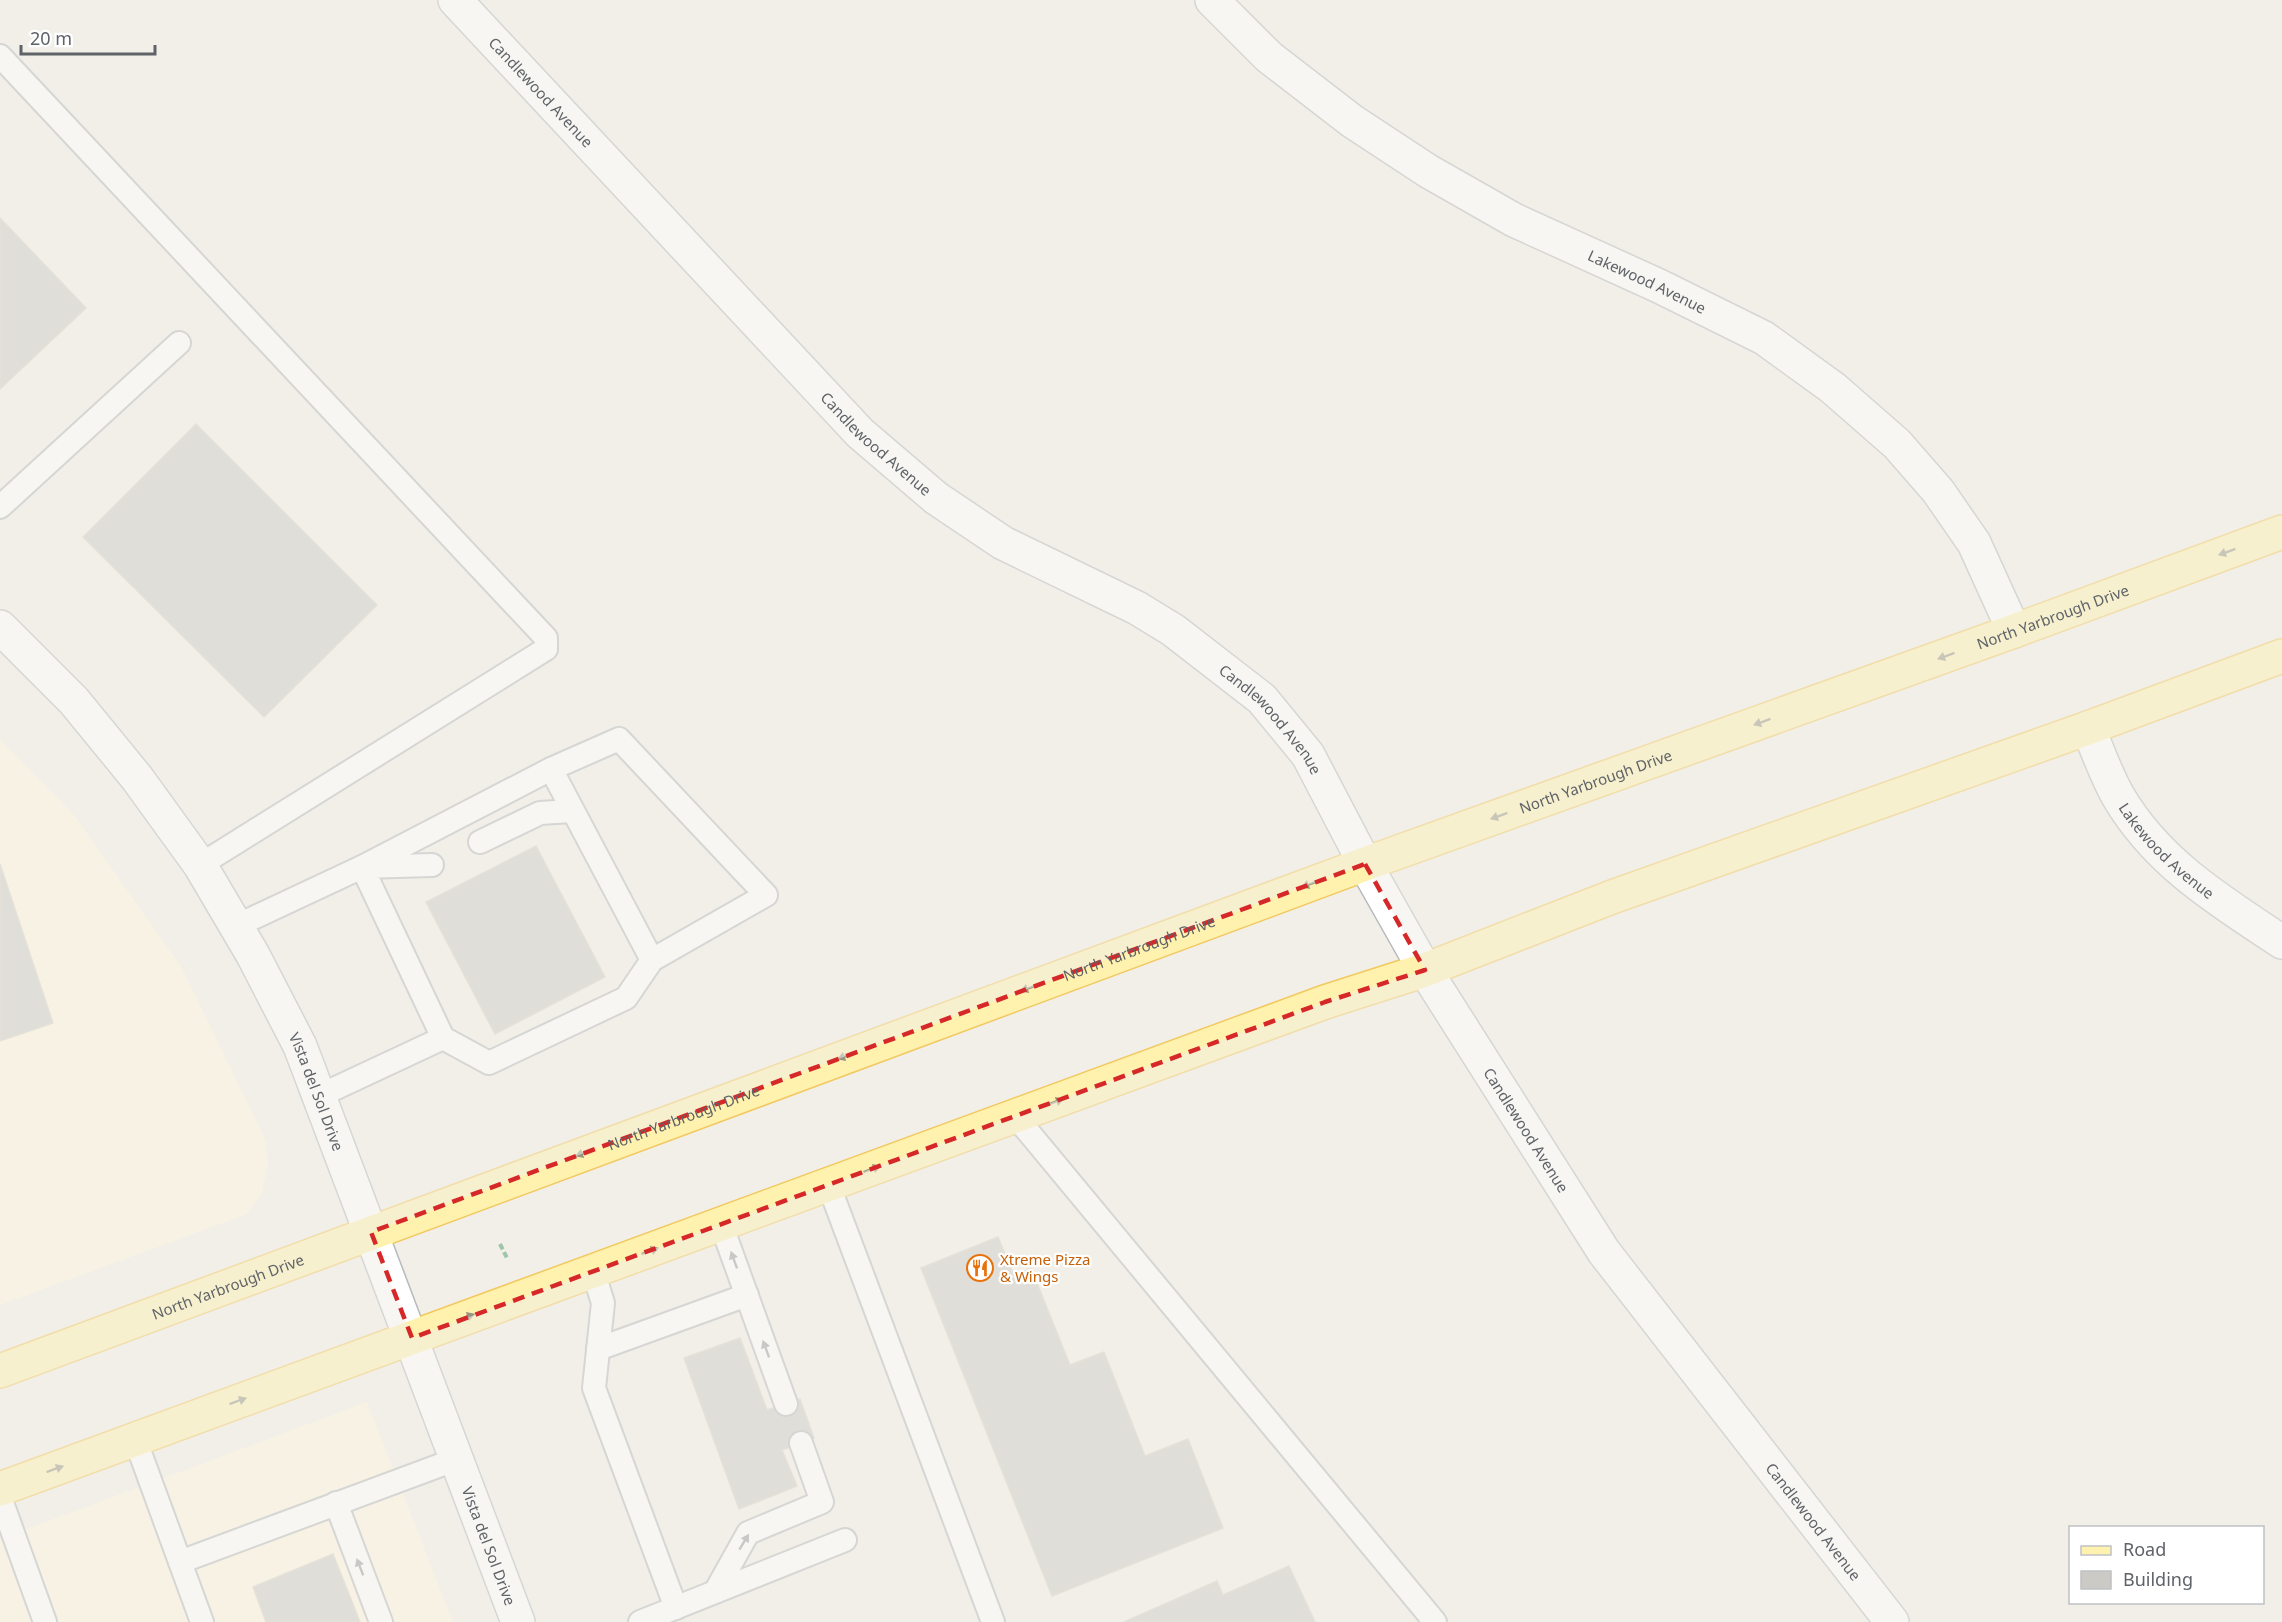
<svg xmlns="http://www.w3.org/2000/svg" width="2282" height="1622" font-family="'Noto Sans',sans-serif">
  <style>
    .commercial { fill: #fef7e0 }
    .building { fill: #cccac5; stroke: #d6d1c6; stroke-width: 1.5 }
    .lines { fill: none; stroke-linecap: round; stroke-linejoin: round }
    .lane-casing { stroke: #b5b8bc; stroke-width: 26 }
    .street-casing { stroke: #b5b8bc; stroke-width: 36 }
    .secondary-casing { stroke: #b6babf; stroke-width: 36 }
    .primary-casing { stroke: #f2c960; stroke-width: 36 }
    .path { stroke: #9cc7a9; stroke-width: 4; stroke-dasharray: 6 3; stroke-linecap: butt }
    .lane { stroke: #fff; stroke-width: 22 }
    .street { stroke: #fff; stroke-width: 33 }
    .secondary { stroke: #fff; stroke-width: 33 }
    .primary { stroke: #fff2af; stroke-width: 33 }
    .oneway { fill: #979581 }
    .oneway2 { fill: #979a9d }
    .marked { fill: none; stroke: #d62828; stroke-width: 4.5; stroke-dasharray: 12 8; stroke-linejoin: round }
    .labels { text-anchor: middle; dominant-baseline: central; stroke-width: 4.5; stroke-linejoin: round; paint-order: stroke }
    .street-label { font-size: 15px; fill: #5f6368; stroke: #fff }
    .food-label { font-size: 15px; fill: #c56008; stroke: #fff; text-anchor: start }
  </style>
  <rect width="100%" height="100%" fill="#f1efe8"/>
  <g class="commercial">
    <path d="M0,740L74,815L182,968L266,1141L268,1166L262,1192L247,1214L0,1305Z"/>
    <path d="M367,1402L453,1622H0V1539Z"/>
  </g>
  <g class="building">
    <path d="M0,218L86,308L0,389Z"/>
    <path d="M196,424L377,605L264,717L83,537Z"/>
    <path d="M536,846L605,977L495,1034L426,902Z"/>
    <path d="M0,864L53,1023L0,1041Z"/>
    <path d="M998,1237L1014,1276L1031,1268L1070,1365L1104,1352L1145,1456L1188,1439L1223,1528L1052,1596L921,1268Z"/>
    <path d="M740,1338L767,1410L800,1399L814,1438L782,1450L797,1486L739,1509L684,1358Z"/>
    <path d="M333,1554L360,1622H266L253,1587Z"/>
    <path d="M1289,1566L1315,1622H1124L1217,1581L1223,1595Z"/>
  </g>
  <g class="lines">
    <defs>
      <g id="lane">
        <path d="M0,56L546,638V649L200,865"/>
        <path d="M0,507L179,343"/>
        <path d="M480,842L540,813L572,811"/>
        <path d="M432,865L362,867L443,1038"/>
        <path d="M236,926L362,867L551,769L652,960"/>
        <path d="M319,1096L443,1038L489,1063L626,998L652,960L766,895L619,739L551,769"/>
        <path d="M1016,1117L1435,1622"/>
        <path d="M829,1186L993,1622"/>
        <path d="M721,1224L786,1404"/>
        <path d="M593,1271L603,1303L594,1388L676,1608"/>
        <path d="M598,1349L747,1295"/>
        <path d="M135,1439L202,1622"/>
        <path d="M0,1497L45,1622"/>
        <path d="M336,1503L381,1622"/>
        <path d="M180,1562L457,1459"/>
        <path d="M715,1592L748,1533L822,1502L801,1443"/>
        <path d="M640,1622L845,1540"/>
      </g>
      <g id="street">
        <path id="s1" d="M455,0L860,433L936,498L1003,543L1137,608L1173,630L1262,699L1308,755L1365,864L1425,970L1604,1252L1892,1622"/>
        <path id="s2" d="M1212,0L1269,57L1352,121L1428,171L1514,220L1659,286L1764,338L1833,388L1897,444L1938,491L1974,543L2014,631"/>
        <path id="s3" d="M2088,728C2098,751 2106,775 2118,796C2157,863 2220,901 2282,942"/>
      </g>
      <g id="secondary">
        <path id="s4" d="M0,627L74,701L137,778L200,865L253,955L300,1046L518,1622"/>
      </g>
      <g id="primary">
        <path id="s5" d="M0,1371L1365,864L2014,631L2282,532"/>
        <path d="M0,1489L1325,1002L1425,970L1612,897L2088,728L2282,656"/>
      </g>
    </defs>
    <use href="#lane" class="lane-casing"/>
    <use href="#street" class="street-casing"/>
    <use href="#secondary" class="secondary-casing"/>
    <use href="#primary" class="primary-casing"/>
    <path class="path" d="M500,1244L508,1260"/>
    <use href="#lane" class="lane"/>
    <use href="#street" class="street"/>
    <use href="#secondary" class="secondary"/>
    <use href="#primary" class="primary"/>
  </g>
  <defs><path id="oneway-solid" d="M-6-.8H1V-3.2L6.5 0L1 3.2V.8H-6Z" transform="scale(1.5)"/></defs>
  <g class="oneway">
    <use href="#oneway-solid" transform="translate(2227 552) rotate(160)"/>
    <use href="#oneway-solid" transform="translate(1946 656) rotate(160)"/>
    <use href="#oneway-solid" transform="translate(1762 722) rotate(160)"/>
    <use href="#oneway-solid" transform="translate(1499 816) rotate(160)"/>
    <use href="#oneway-solid" transform="translate(1310 884) rotate(160)"/>
    <use href="#oneway-solid" transform="translate(1029 988) rotate(160)"/>
    <use href="#oneway-solid" transform="translate(846 1056) rotate(160)"/>
    <use href="#oneway-solid" transform="translate(1055 1102) rotate(-20)"/>
    <use href="#oneway-solid" transform="translate(584 1153) rotate(160)"/>
    <use href="#oneway-solid" transform="translate(872 1169) rotate(-20)"/>
    <use href="#oneway-solid" transform="translate(650 1251) rotate(-20)"/>
    <use href="#oneway-solid" transform="translate(466 1317) rotate(-20)"/>
    <use href="#oneway-solid" transform="translate(238 1401) rotate(-20)"/>
    <use href="#oneway-solid" transform="translate(55 1469) rotate(-20)"/>
  </g>
  <g class="oneway2">
    <use href="#oneway-solid" transform="translate(734 1260) rotate(-110)"/>
    <use href="#oneway-solid" transform="translate(766 1349) rotate(-110)"/>
    <use href="#oneway-solid" transform="translate(744 1542) rotate(-59)"/>
    <use href="#oneway-solid" transform="translate(360 1567) rotate(-111)"/>
  </g>
  <path d="M0 0H2282V1622H0ZM1365,864L1425,970L1325,1002L412,1338L371,1232Z" fill="#f1efe8" fill-opacity=".55" fill-rule="evenodd"/>
  <path class="marked" d="M1365,864L1425,970L1325,1002L412,1338L371,1232Z"/>
  <defs>
    <symbol id="restaurant-ring" viewBox="-11 -11 22 22"><circle r="9.5" fill="#fff" stroke="#e8710a" stroke-width="1.5"/><path d="M-5-6h1v4h1v-4h1v4h1v-4h1v5L-1.5 .5V6h-2V.5L-5-1ZM5-6V6H3V1.5H1.5Q1.5-4 5-6Z" fill="#e8710a"/></symbol>
  </defs>
  <g fill-rule="evenodd">
    <use href="#restaurant-ring" x="965" y="1253" width="30" height="30"/>
  </g>
  <g class="labels">
    <g class="street-label">
      <text stroke="none"><textPath href="#s1" startOffset="126">Candlewood Avenue</textPath></text>
      <text stroke="none"><textPath href="#s2" startOffset="522">Lakewood Avenue</textPath></text>
      <text stroke="none"><textPath href="#s1" startOffset="612">Candlewood Avenue</textPath></text>
      <text stroke="none"><textPath href="#s5" startOffset="2187">North Yarbrough Drive</textPath></text>
      <text stroke="none"><textPath href="#s1" startOffset="1098">Candlewood Avenue</textPath></text>
      <text stroke="none"><textPath href="#s5" startOffset="1701">North Yarbrough Drive</textPath></text>
      <text stroke="none"><textPath href="#s3" startOffset="148">Lakewood Avenue</textPath></text>
      <text stroke="none"><textPath href="#s5" startOffset="1215">North Yarbrough Drive</textPath></text>
      <text stroke="none"><textPath href="#s4" startOffset="567">Vista del Sol Drive</textPath></text>
      <text stroke="none"><textPath href="#s5" startOffset="729">North Yarbrough Drive</textPath></text>
      <text stroke="none"><textPath href="#s1" startOffset="1584">Candlewood Avenue</textPath></text>
      <text stroke="none"><textPath href="#s5" startOffset="243">North Yarbrough Drive</textPath></text>
      <text stroke="none"><textPath href="#s1" startOffset="2070">Candlewood Avenue</textPath></text>
      <text stroke="none"><textPath href="#s4" startOffset="1053">Vista del Sol Drive</textPath></text>
    </g>
    <g class="food-label">
      <text x="1000" y="1259">Xtreme Pizza<tspan x="1000" dy="17">&amp; Wings</tspan></text>
    </g>
  </g>
  <rect x="2069" y="1526" width="195" height="78" fill="#ffffff" stroke="#bfc1c3" stroke-width="1.5"/>
  <rect x="2081" y="1546" width="30" height="9" fill="#fff2af" stroke="#bfc1c3" stroke-width="1.5"/>
  <text x="2123" y="1556" font-size="18" fill="#5f6368">Road</text>
  <rect x="2081" y="1571" width="30" height="18" fill="#cccac5" stroke="#bfc1c3" stroke-width="1.5"/>
  <text x="2123" y="1586" font-size="18" fill="#5f6368">Building</text>
  <path d="M21 45v9h134v-9" fill="none" stroke="#5f6368" stroke-width="3"/>
  <text x="30" y="45" font-size="18" fill="#5f6368" stroke="#ffffff" stroke-width="4.5" paint-order="stroke">20 m</text>
</svg>
